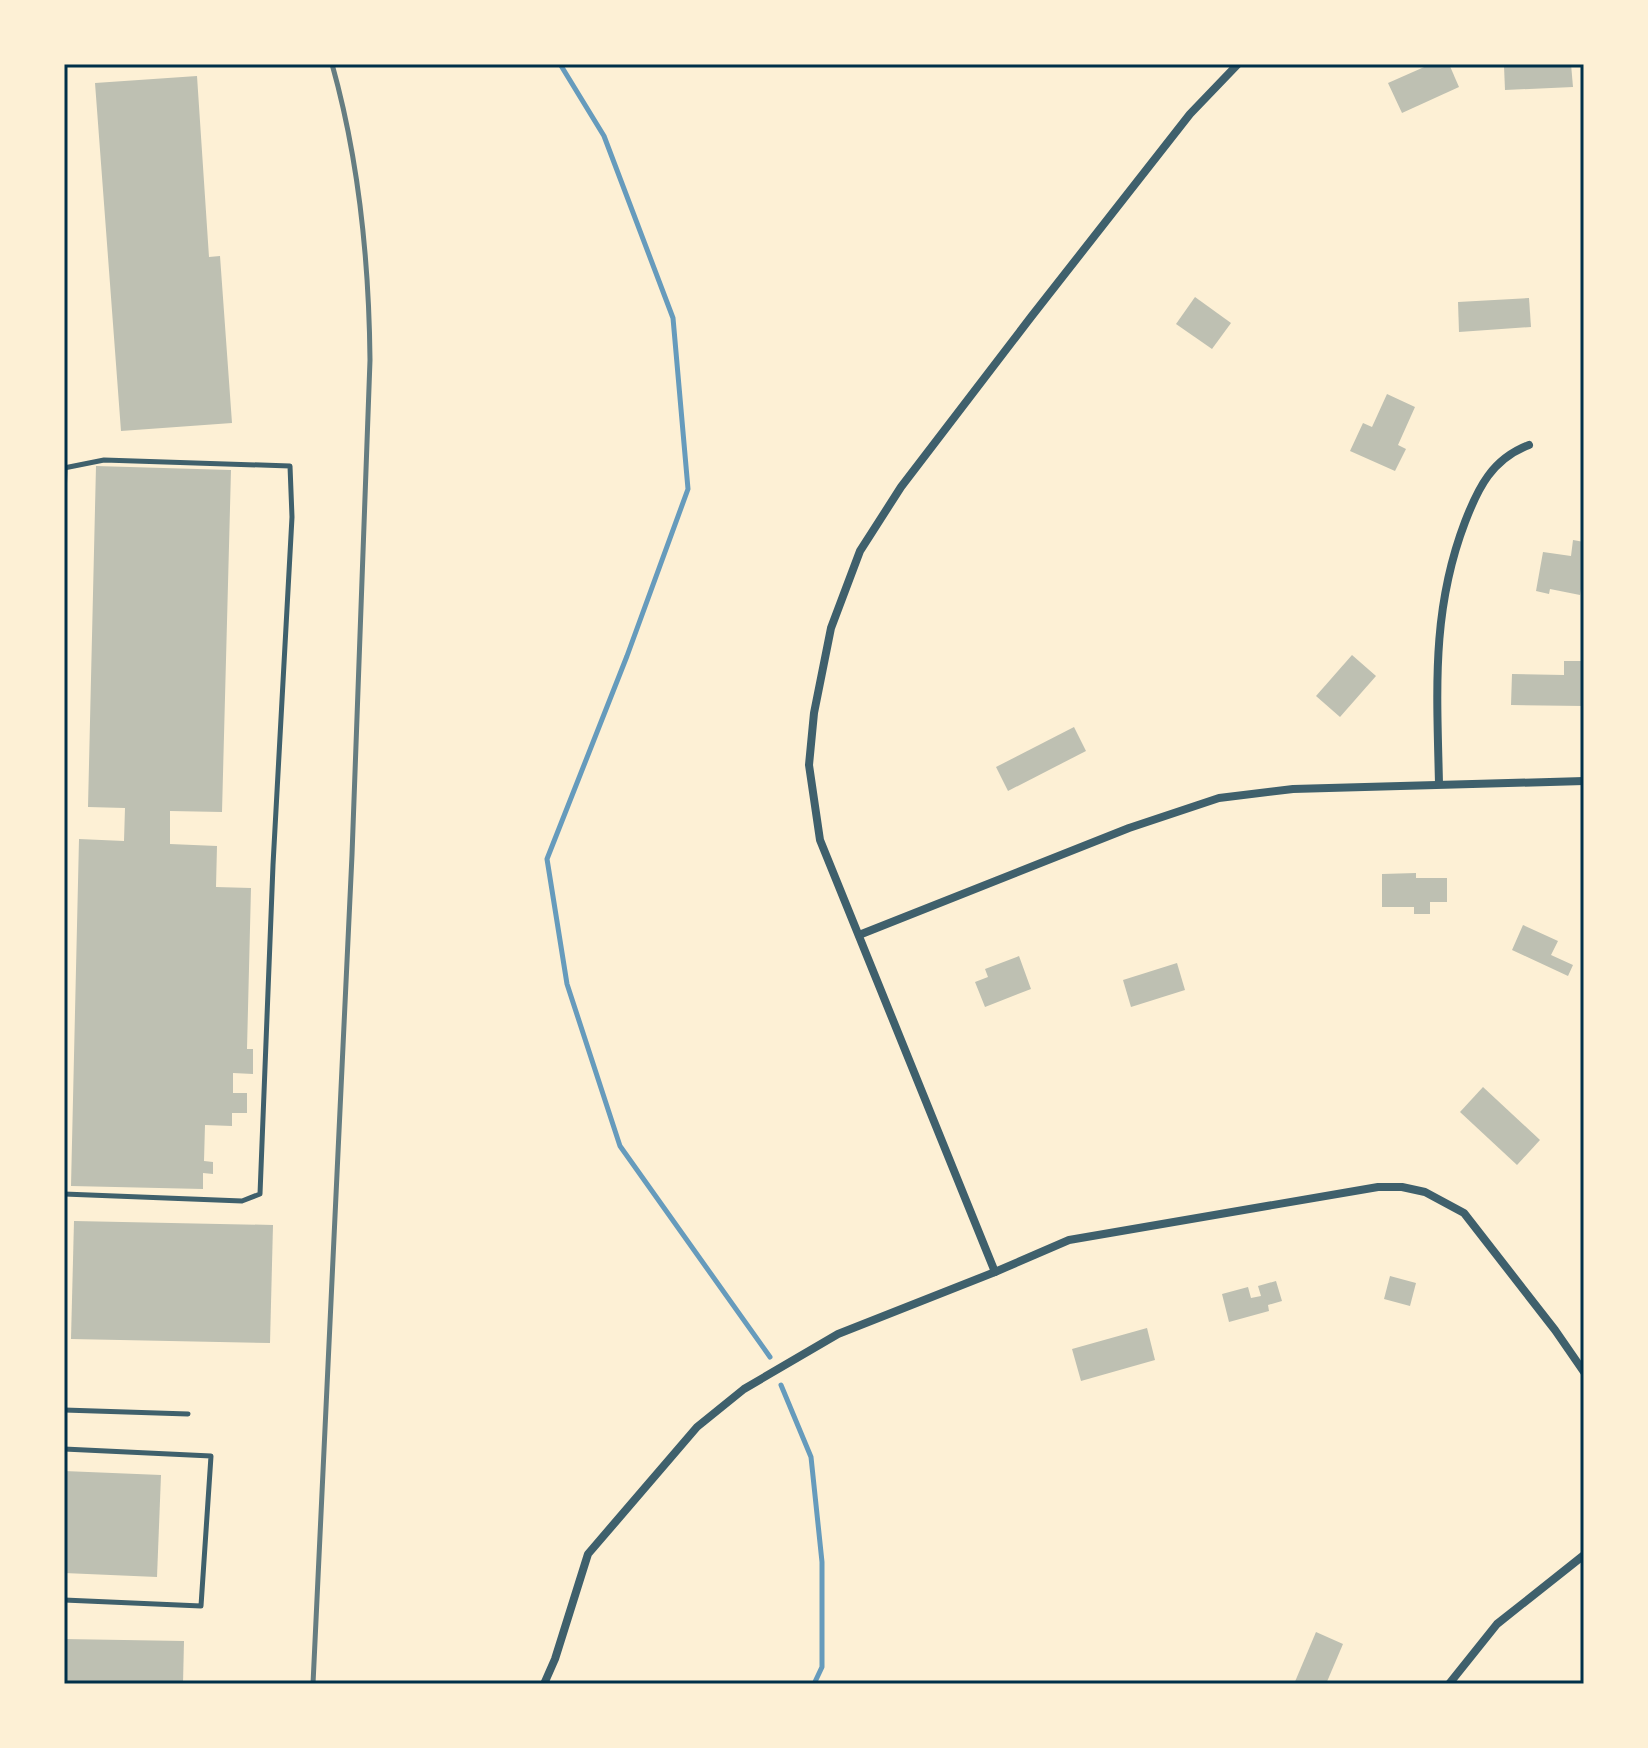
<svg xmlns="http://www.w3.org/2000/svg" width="1648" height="1748" font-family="'Playfair Display',serif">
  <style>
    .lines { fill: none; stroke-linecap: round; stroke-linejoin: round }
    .stream { stroke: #669bbc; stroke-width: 5 }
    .building { fill: #bec0b2 }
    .service { stroke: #3f606c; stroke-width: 5 }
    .minor { stroke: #3f606c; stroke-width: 8 }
    .rail { stroke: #657d81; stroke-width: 5 }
    .neatline { fill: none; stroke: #003049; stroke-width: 3 }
  </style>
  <rect width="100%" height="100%" fill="#fdf0d5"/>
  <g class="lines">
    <g class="stream">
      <path d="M560,64L604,136L673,318L688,489L627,656L547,859L567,984L620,1146L770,1357"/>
      <path d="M781,1385L811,1457L822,1562V1667L814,1684"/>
    </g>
  </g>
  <g class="building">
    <path d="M1431,64H1449L1459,87L1402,113L1388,83Z"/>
    <path d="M1522,64H1571L1573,87L1505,90L1504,66Z"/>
    <path d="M197,76L209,257L220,256L232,423L121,431L95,83Z"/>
    <path d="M1195,297L1231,323L1212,349L1176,324Z"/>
    <path d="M1529,298L1531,327L1459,332L1458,302Z"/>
    <path d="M1387,394L1415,407L1398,445L1406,449L1395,471L1350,451L1363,423L1372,427Z"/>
    <path d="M96,466L231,470L222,812L170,811V844L217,846L216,887L251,888L247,1049H253V1074L233,1073V1093H247V1113H232V1126L205,1125L204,1161L213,1162V1174L203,1173V1189L71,1186L79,839L124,841L125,808L88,807Z"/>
    <path d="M1573,540L1584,542V571L1580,595L1550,589L1549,594L1536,591L1543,552L1571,556Z"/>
    <path d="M1352,655L1376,676L1340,717L1316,696Z"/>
    <path d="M1564,661H1584V706L1511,705L1512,674L1564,675Z"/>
    <path d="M1074,727L1086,751L1008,791L996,767Z"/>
    <path d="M1416,873V878H1447V902H1430V914H1414V907H1382V874Z"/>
    <path d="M1523,925L1558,941L1551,955L1573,965L1568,976L1512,950Z"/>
    <path d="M1019,956L1031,989L985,1007L975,982L988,977L985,969Z"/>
    <path d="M1177,963L1185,990L1131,1007L1123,980Z"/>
    <path d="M1483,1087L1540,1140L1517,1165L1460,1112Z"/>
    <path d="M74,1221L273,1225L270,1343L71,1339Z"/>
    <path d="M1390,1276L1416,1283L1410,1306L1384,1299Z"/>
    <path d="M1276,1281L1282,1301L1268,1305L1269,1311L1229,1322L1222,1294L1248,1287L1251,1298L1261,1296L1258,1286Z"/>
    <path d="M1147,1328L1155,1360L1081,1381L1072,1349Z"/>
    <path d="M64,1471L161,1475L157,1577L64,1573Z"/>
    <path d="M1316,1632L1343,1644L1326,1684H1294Z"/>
    <path d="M64,1639L184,1641L183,1684H64Z"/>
  </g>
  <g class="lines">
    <g class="service">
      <path d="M64,468L104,460L290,466L292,517L273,865L260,1194L242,1201L64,1194"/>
      <path d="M64,499L65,468"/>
      <path d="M64,1410L188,1414"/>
      <path d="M64,1449L211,1456L201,1606L64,1600"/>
    </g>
    <g class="minor">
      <path d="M1439,784C1437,691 1431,611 1465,522C1478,488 1492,459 1529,445"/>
      <path d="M859,935L1129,828L1219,798L1293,789L1584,781"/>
      <path d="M995,1272L820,840L809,765L814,713L831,628L860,551L901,487L1031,317L1190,114L1238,64"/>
      <path d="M544,1684L555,1659L588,1554L697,1427L744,1389L838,1334L995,1272L1069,1240L1378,1187H1402L1425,1192L1464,1213L1555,1330L1584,1372"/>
      <path d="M1449,1684L1497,1624L1584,1555"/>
    </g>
    <path class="rail" d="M313,1684L352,855L370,360C369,260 359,160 332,64"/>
  </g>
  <rect width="1648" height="1748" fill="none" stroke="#fdf0d5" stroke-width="132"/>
  <rect x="66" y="66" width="1516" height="1616" class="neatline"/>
</svg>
